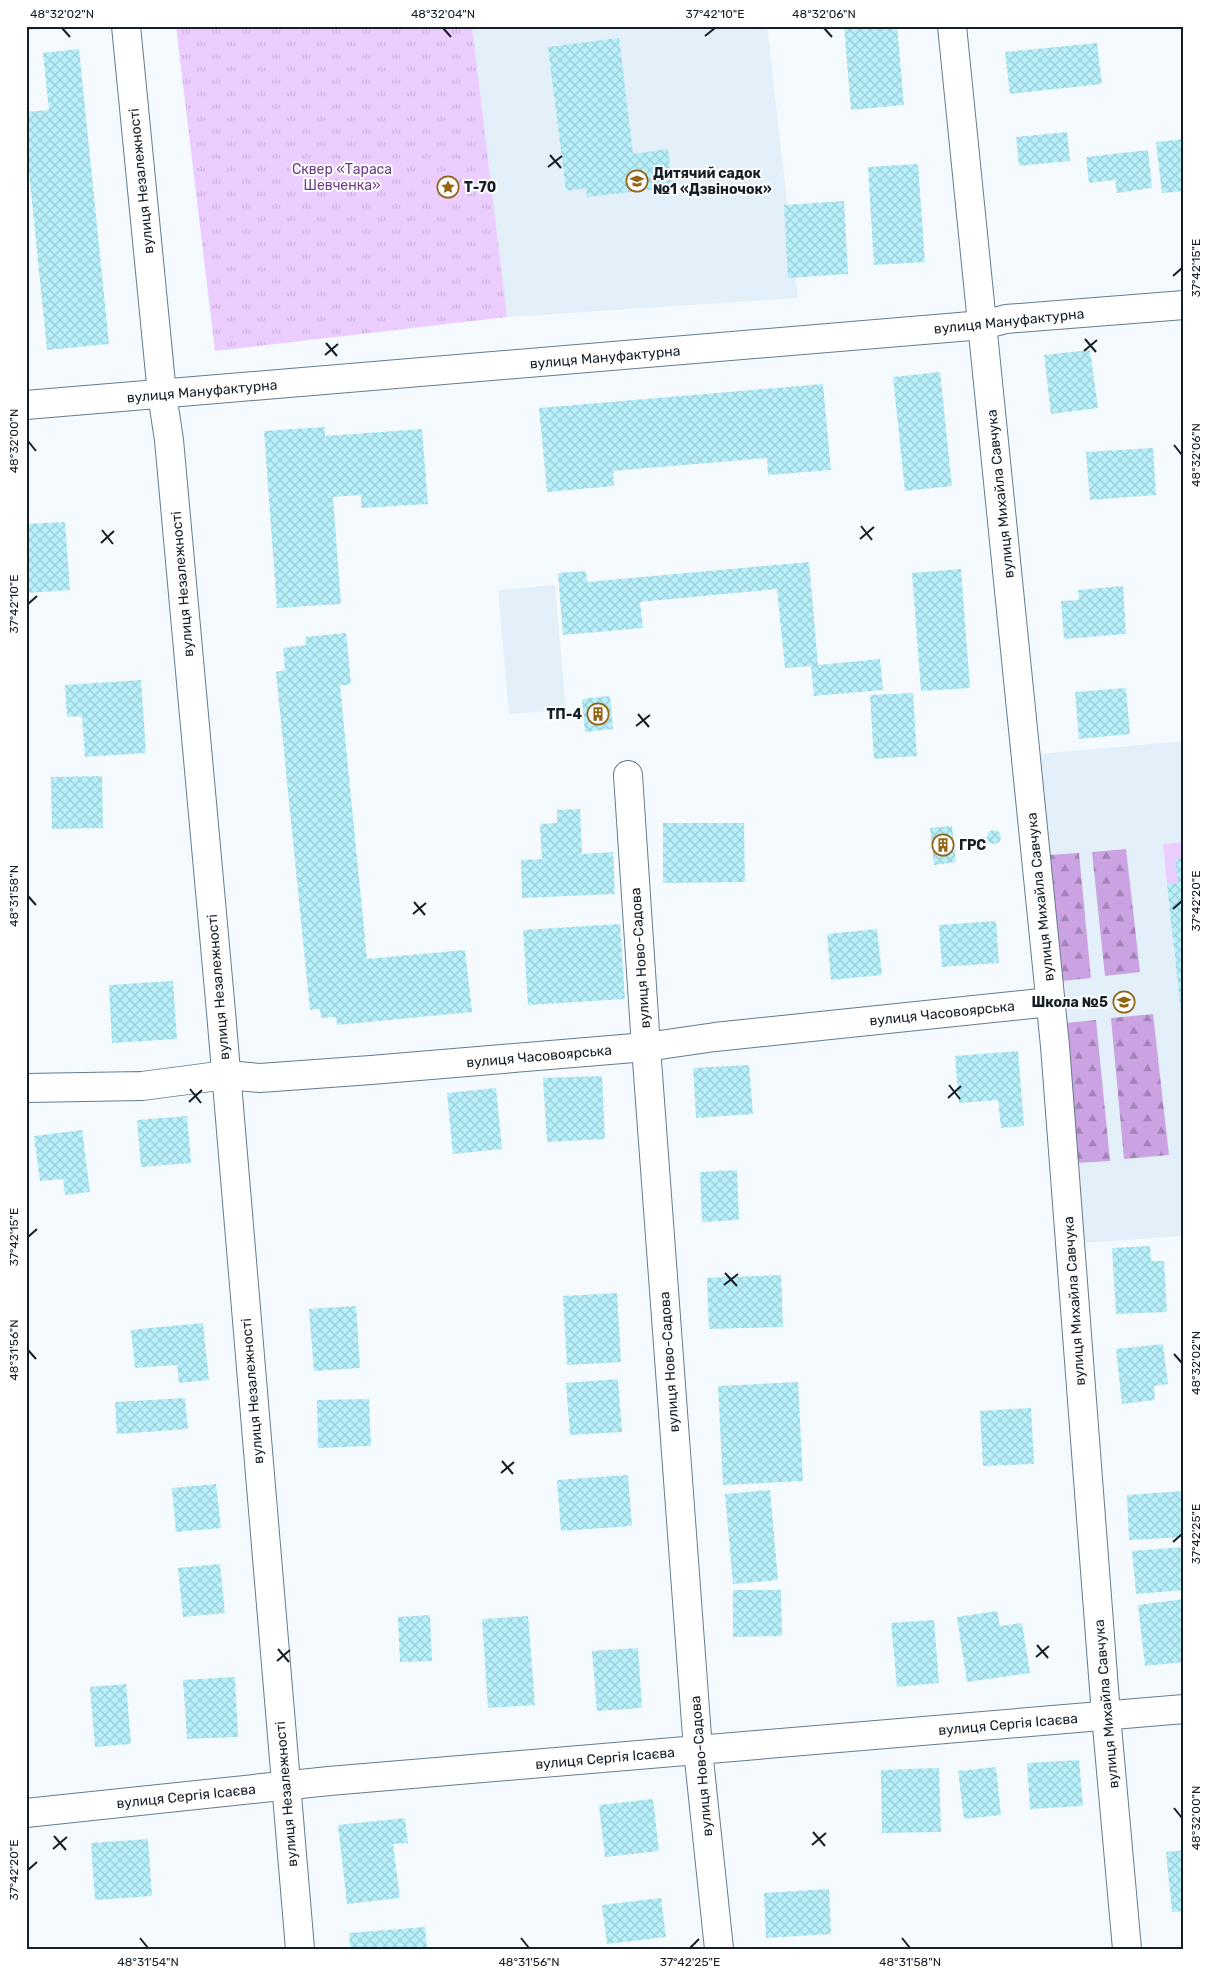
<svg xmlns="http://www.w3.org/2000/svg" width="1210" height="1975" viewBox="0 0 1210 1975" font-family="Rubik,sans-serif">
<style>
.built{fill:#e3f0fa}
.grass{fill:#eccdff}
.forest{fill:url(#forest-firs)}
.park{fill:url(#park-tufts)}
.building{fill:url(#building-cross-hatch)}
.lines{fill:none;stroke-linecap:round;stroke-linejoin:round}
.minor-casing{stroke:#657b8e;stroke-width:30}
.minor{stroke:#fff;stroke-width:28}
.ticks{fill:none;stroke:#161f27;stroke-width:2}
.labels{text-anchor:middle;stroke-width:4;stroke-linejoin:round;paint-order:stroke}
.park-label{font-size:14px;fill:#6e3c88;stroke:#fff}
.poi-label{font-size:14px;font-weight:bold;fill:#161f27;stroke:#fff;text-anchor:start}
.street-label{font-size:14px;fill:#161f27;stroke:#fff}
.neatline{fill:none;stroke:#161f27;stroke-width:2}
.ticks-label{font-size:12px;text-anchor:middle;fill:#161f27}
</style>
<defs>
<pattern id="forest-firs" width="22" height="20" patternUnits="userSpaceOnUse" patternTransform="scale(1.25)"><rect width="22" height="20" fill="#cba3e3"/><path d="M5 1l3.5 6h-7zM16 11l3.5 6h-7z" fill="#a484b8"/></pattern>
<pattern id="park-tufts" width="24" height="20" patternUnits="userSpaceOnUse" patternTransform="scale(1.25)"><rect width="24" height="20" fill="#eccdff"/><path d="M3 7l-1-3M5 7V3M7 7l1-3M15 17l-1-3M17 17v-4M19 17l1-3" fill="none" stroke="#cab0db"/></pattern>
<pattern id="building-cross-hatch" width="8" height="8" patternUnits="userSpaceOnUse" patternTransform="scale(1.25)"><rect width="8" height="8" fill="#b7f0fa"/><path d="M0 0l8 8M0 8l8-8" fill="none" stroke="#9dcdd6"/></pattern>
</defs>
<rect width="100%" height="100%" fill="#f5fafe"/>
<!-- built -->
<g class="built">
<polygon points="472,26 767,26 798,298 507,317"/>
<polygon points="555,585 566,710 509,714 498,590"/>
<polygon points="1184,741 1184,1236 1083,1243 1039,754"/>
</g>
<!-- grass -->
<polygon class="grass" points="1184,842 1184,858 1178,883 1167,884 1163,844"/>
<!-- forest -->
<g class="forest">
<polygon points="1126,849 1140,972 1105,976 1092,852"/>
<polygon points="1079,853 1091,978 1062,981 1049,855"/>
<polygon points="1153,1014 1169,1155 1124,1159 1111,1018"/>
<polygon points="1096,1020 1110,1161 1077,1163 1066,1023"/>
</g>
<!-- park -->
<polygon class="park" points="176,26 472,26 507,317 215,351"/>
<!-- building -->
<g class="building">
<polygon points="26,26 56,26 56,28 26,30"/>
<polygon points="844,26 897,26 904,105 851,110"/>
<polygon points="619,38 633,154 668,149 672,187 587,197 586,188 566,191 548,47"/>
<polygon points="1097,43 1102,84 1010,94 1005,52"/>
<polygon points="79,49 109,344 47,350 26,142 26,112 49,110 43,53"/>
<polygon points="1067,132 1070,161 1019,166 1016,137"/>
<polygon points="1184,139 1184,191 1162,193 1156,142"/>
<polygon points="1148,150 1152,188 1117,193 1115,180 1089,183 1086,157"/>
<polygon points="918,164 925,262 874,265 868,167"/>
<polygon points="844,201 848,274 788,278 784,205"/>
<polygon points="1090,350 1098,408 1051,414 1044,355"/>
<polygon points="940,372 952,486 905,491 893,377"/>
<polygon points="823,384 831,470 768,475 767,458 613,471 614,486 547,492 539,408"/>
<polygon points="325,427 325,436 422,429 428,504 361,508 361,495 333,497 341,604 277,608 264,431"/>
<polygon points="1153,448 1156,495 1090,500 1086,452"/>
<polygon points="65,522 70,590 26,593 26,524"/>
<polygon points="809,562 818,665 880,659 883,690 814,696 811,666 785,668 777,589 640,602 643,628 563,635 558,573 586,571 587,582"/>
<polygon points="961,569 970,688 921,691 912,573"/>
<polygon points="1123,586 1126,634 1064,639 1061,601 1079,600 1078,590"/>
<polygon points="346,633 351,684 340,686 367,959 465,950 472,1012 337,1025 336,1017 321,1018 320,1009 310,1010 276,672 285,670 283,648 306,645 305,637"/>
<polygon points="141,680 146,753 85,757 82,716 67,717 65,685"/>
<polygon points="1126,688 1130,734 1079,739 1075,692"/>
<polygon points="913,693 917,756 874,759 870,695"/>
<polygon points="610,696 613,729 585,732 582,699"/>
<polygon points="102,776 103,828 52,829 51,777"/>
<polygon points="580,809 582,854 613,852 615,894 522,898 521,860 542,859 540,824 557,823 557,810"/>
<polygon points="663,823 744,823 745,882 663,883"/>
<polygon points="952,826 956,862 934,865 930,828"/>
<circle cx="994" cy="837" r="7"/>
<polygon points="1184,858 1184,1021 1182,1021 1167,884 1178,883 1175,859"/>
<polygon points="996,921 999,963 942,967 939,925"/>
<polygon points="620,924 625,999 528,1005 523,930"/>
<polygon points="877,929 882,975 831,980 827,934"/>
<polygon points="173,981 177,1039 112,1043 109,985"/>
<polygon points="1018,1051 1024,1126 1001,1128 998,1100 959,1103 955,1056"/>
<polygon points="749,1065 753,1114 696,1118 693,1068"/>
<polygon points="602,1076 605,1139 547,1142 543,1078"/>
<polygon points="496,1088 502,1149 453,1154 447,1093"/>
<polygon points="187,1116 191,1163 141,1167 137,1120"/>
<polygon points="82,1130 90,1192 65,1195 63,1179 40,1181 34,1136"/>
<polygon points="737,1170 739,1220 702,1222 700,1172"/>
<polygon points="1150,1246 1151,1261 1164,1261 1167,1312 1116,1314 1112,1248"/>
<polygon points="781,1275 783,1327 709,1329 707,1278"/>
<polygon points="617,1293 621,1362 567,1365 563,1296"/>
<polygon points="356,1306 360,1368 314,1371 309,1309"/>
<polygon points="203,1323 209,1380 179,1383 177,1365 135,1368 131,1330"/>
<polygon points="1163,1344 1168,1384 1154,1386 1155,1400 1122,1404 1116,1349"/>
<polygon points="618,1379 622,1432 570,1435 566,1383"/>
<polygon points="798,1382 803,1481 723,1485 718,1386"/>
<polygon points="185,1398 188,1429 117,1434 115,1402"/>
<polygon points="369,1399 371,1446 318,1448 317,1400"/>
<polygon points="1031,1408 1034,1464 983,1466 980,1411"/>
<polygon points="628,1475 632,1526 561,1531 557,1480"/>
<polygon points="216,1484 221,1528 176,1532 172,1488"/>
<polygon points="770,1490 778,1580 733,1584 725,1494"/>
<polygon points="1184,1491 1184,1537 1129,1540 1127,1495"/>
<polygon points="1184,1547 1184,1590 1136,1594 1132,1551"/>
<polygon points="220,1564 225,1613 183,1617 178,1568"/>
<polygon points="733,1590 781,1590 782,1636 733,1637"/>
<polygon points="1184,1599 1184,1662 1145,1666 1138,1605"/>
<polygon points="997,1611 1000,1626 1022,1623 1030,1673 967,1682 957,1617"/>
<polygon points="430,1615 432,1661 400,1662 398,1617"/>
<polygon points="528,1616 535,1705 488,1708 482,1619"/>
<polygon points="934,1620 939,1683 897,1687 891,1623"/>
<polygon points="638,1648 642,1708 597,1711 592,1651"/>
<polygon points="235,1677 238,1737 187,1739 183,1680"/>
<polygon points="126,1684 131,1744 95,1747 90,1687"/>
<polygon points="1079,1760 1083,1806 1030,1809 1027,1763"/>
<polygon points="996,1767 1001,1815 964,1819 958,1771"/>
<polygon points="939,1768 941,1832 882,1833 881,1770"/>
<polygon points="653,1799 659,1851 605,1857 599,1805"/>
<polygon points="405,1818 408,1843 393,1844 400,1898 347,1904 338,1825"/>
<polygon points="148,1839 152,1896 95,1900 91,1843"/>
<polygon points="1184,1850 1184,1911 1172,1912 1166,1852"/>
<polygon points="829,1889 831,1934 766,1938 764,1893"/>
<polygon points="661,1898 666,1937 607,1944 602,1905"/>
<polygon points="425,1927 427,1948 350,1949 349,1933"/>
</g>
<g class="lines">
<!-- minor casing -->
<g class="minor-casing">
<g id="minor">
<polyline points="126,26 162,394 169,440 221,1012 300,1949"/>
<polyline points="952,26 1055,1046 1106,1715 1127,1949"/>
<polyline points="26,405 983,325 1006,319 1184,305"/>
<polyline points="628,775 646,1047 698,1750 719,1949"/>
<polyline points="26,1088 142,1086 226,1075 260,1078 371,1070 646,1047 715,1037 1051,1002"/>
<polyline points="26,1813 329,1781 1184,1709"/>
</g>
</g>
<!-- minor -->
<use href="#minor" class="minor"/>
</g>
<!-- ticks -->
<path class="ticks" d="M62 28 70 37M443 28 451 37M824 28 832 37M705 36 715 28M550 155 561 168M548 167 562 156M1173 276 1182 268M1085 339 1096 352M326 343 337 356M1084 351 1097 340M325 355 338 344M28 441 36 451M1174 445 1182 455M861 526 872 540M102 530 113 544M860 539 874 527M101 543 114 531M28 604 37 596M638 714 649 727M636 726 650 715M28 896 36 905M414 902 425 915M1173 909 1182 901M413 914 426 903M949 1085 960 1099M190 1089 201 1103M948 1098 961 1086M189 1102 202 1090M28 1237 37 1229M725 1273 737 1286M724 1285 738 1274M28 1350 36 1359M1174 1354 1182 1363M502 1461 513 1474M501 1473 514 1462M1173 1542 1182 1534M1037 1645 1048 1658M278 1649 289 1662M1036 1657 1049 1646M277 1661 290 1650M1174 1808 1182 1818M813 1832 825 1846M54 1836 66 1850M812 1845 826 1833M53 1849 67 1837M28 1870 37 1862M140 1938 148 1948M521 1938 529 1948M902 1938 910 1948M690 1948 699 1939"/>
<!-- icons -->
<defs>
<g id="school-ring" transform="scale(1.125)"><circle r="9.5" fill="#fff" stroke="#936413" stroke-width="1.5"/><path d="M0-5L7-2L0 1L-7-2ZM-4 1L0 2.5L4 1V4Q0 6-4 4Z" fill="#936413"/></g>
<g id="sight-ring" transform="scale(1.125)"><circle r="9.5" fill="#fff" stroke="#936413" stroke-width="1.5"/><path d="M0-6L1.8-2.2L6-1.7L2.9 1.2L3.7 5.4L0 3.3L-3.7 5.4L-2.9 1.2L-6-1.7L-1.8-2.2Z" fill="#936413"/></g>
<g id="building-ring" transform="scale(1.125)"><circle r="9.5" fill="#fff" stroke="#936413" stroke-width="1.5"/><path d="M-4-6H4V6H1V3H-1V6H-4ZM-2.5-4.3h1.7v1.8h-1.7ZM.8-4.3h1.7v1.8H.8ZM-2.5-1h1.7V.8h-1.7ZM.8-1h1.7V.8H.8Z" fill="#936413"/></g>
</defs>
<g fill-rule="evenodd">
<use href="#school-ring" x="637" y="181"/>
<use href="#sight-ring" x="448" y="187"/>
<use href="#building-ring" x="598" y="714"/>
<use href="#building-ring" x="943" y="845"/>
<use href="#school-ring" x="1124" y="1002"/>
</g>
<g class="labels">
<!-- park labels -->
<g class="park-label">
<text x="342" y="174">Сквер «Тараса<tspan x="342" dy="16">Шевченка»</tspan></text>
</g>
<!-- poi labels -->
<g class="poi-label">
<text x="653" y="178">Дитячий садок<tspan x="653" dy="16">№1 «Дзвіночок»</tspan></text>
<text x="464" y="192">Т-70</text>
<text x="582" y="719" text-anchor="end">ТП-4</text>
<text x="959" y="850">ГРС</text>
<text x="1108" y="1007" text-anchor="end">Школа №5</text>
</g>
<!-- street labels -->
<g class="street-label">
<text transform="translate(141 181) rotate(-96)" y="5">вулиця Незалежності</text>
<text transform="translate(1009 321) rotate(-6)" y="5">вулиця Мануфактурна</text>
<text transform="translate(605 357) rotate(-5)" y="5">вулиця Мануфактурна</text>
<text transform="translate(202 391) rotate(-5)" y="5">вулиця Мануфактурна</text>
<text transform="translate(1000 494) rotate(-96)" y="5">вулиця Михайла Савчука</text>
<text transform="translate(182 584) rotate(-95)" y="5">вулиця Незалежності</text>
<text transform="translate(1040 897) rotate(-96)" y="5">вулиця Михайла Савчука</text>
<text transform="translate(640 958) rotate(-94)" y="5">вулиця Ново-Садова</text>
<text transform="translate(218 987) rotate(-95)" y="5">вулиця Незалежності</text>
<text transform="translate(942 1013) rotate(-6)" y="5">вулиця Часовоярська</text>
<text transform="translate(539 1056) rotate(-5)" y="5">вулиця Часовоярська</text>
<text transform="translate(1074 1301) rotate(-94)" y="5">вулиця Михайла Савчука</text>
<text transform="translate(669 1362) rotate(-94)" y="5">вулиця Ново-Садова</text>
<text transform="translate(252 1391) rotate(-95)" y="5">вулиця Незалежності</text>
<text transform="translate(1106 1704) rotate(-95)" y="5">вулиця Михайла Савчука</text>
<text transform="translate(1008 1724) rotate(-5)" y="5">вулиця Сергія Ісаєва</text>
<text transform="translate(605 1758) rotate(-5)" y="5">вулиця Сергія Ісаєва</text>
<text transform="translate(701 1766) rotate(-95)" y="5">вулиця Ново-Садова</text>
<text transform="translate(286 1794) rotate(-95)" y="5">вулиця Незалежності</text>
<text transform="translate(186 1796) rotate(-6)" y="5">вулиця Сергія Ісаєва</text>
</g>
</g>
<!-- border -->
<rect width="1210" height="1975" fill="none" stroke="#ffffff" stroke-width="55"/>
<rect x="28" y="28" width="1154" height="1920" class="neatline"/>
<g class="ticks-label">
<text x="62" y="18">48°32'02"N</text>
<text x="443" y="18">48°32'04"N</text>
<text x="715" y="18">37°42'10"E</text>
<text x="824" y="18">48°32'06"N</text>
<text transform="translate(1196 268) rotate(-90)" y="4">37°42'15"E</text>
<text transform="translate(14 441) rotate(-90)" y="4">48°32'00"N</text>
<text transform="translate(1196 455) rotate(-90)" y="4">48°32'06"N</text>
<text transform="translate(14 604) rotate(-90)" y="4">37°42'10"E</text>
<text transform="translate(14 896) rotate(-90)" y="4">48°31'58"N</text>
<text transform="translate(1196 901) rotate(-90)" y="4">37°42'20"E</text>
<text transform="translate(14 1237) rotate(-90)" y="4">37°42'15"E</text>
<text transform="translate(14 1350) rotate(-90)" y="4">48°31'56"N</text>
<text transform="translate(1196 1363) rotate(-90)" y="4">48°32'02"N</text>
<text transform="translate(1196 1534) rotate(-90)" y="4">37°42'25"E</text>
<text transform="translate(1196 1818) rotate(-90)" y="4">48°32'00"N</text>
<text transform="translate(14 1870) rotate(-90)" y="4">37°42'20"E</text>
<text x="148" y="1966">48°31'54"N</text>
<text x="529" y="1966">48°31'56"N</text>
<text x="690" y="1966">37°42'25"E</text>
<text x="910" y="1966">48°31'58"N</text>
</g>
</svg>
